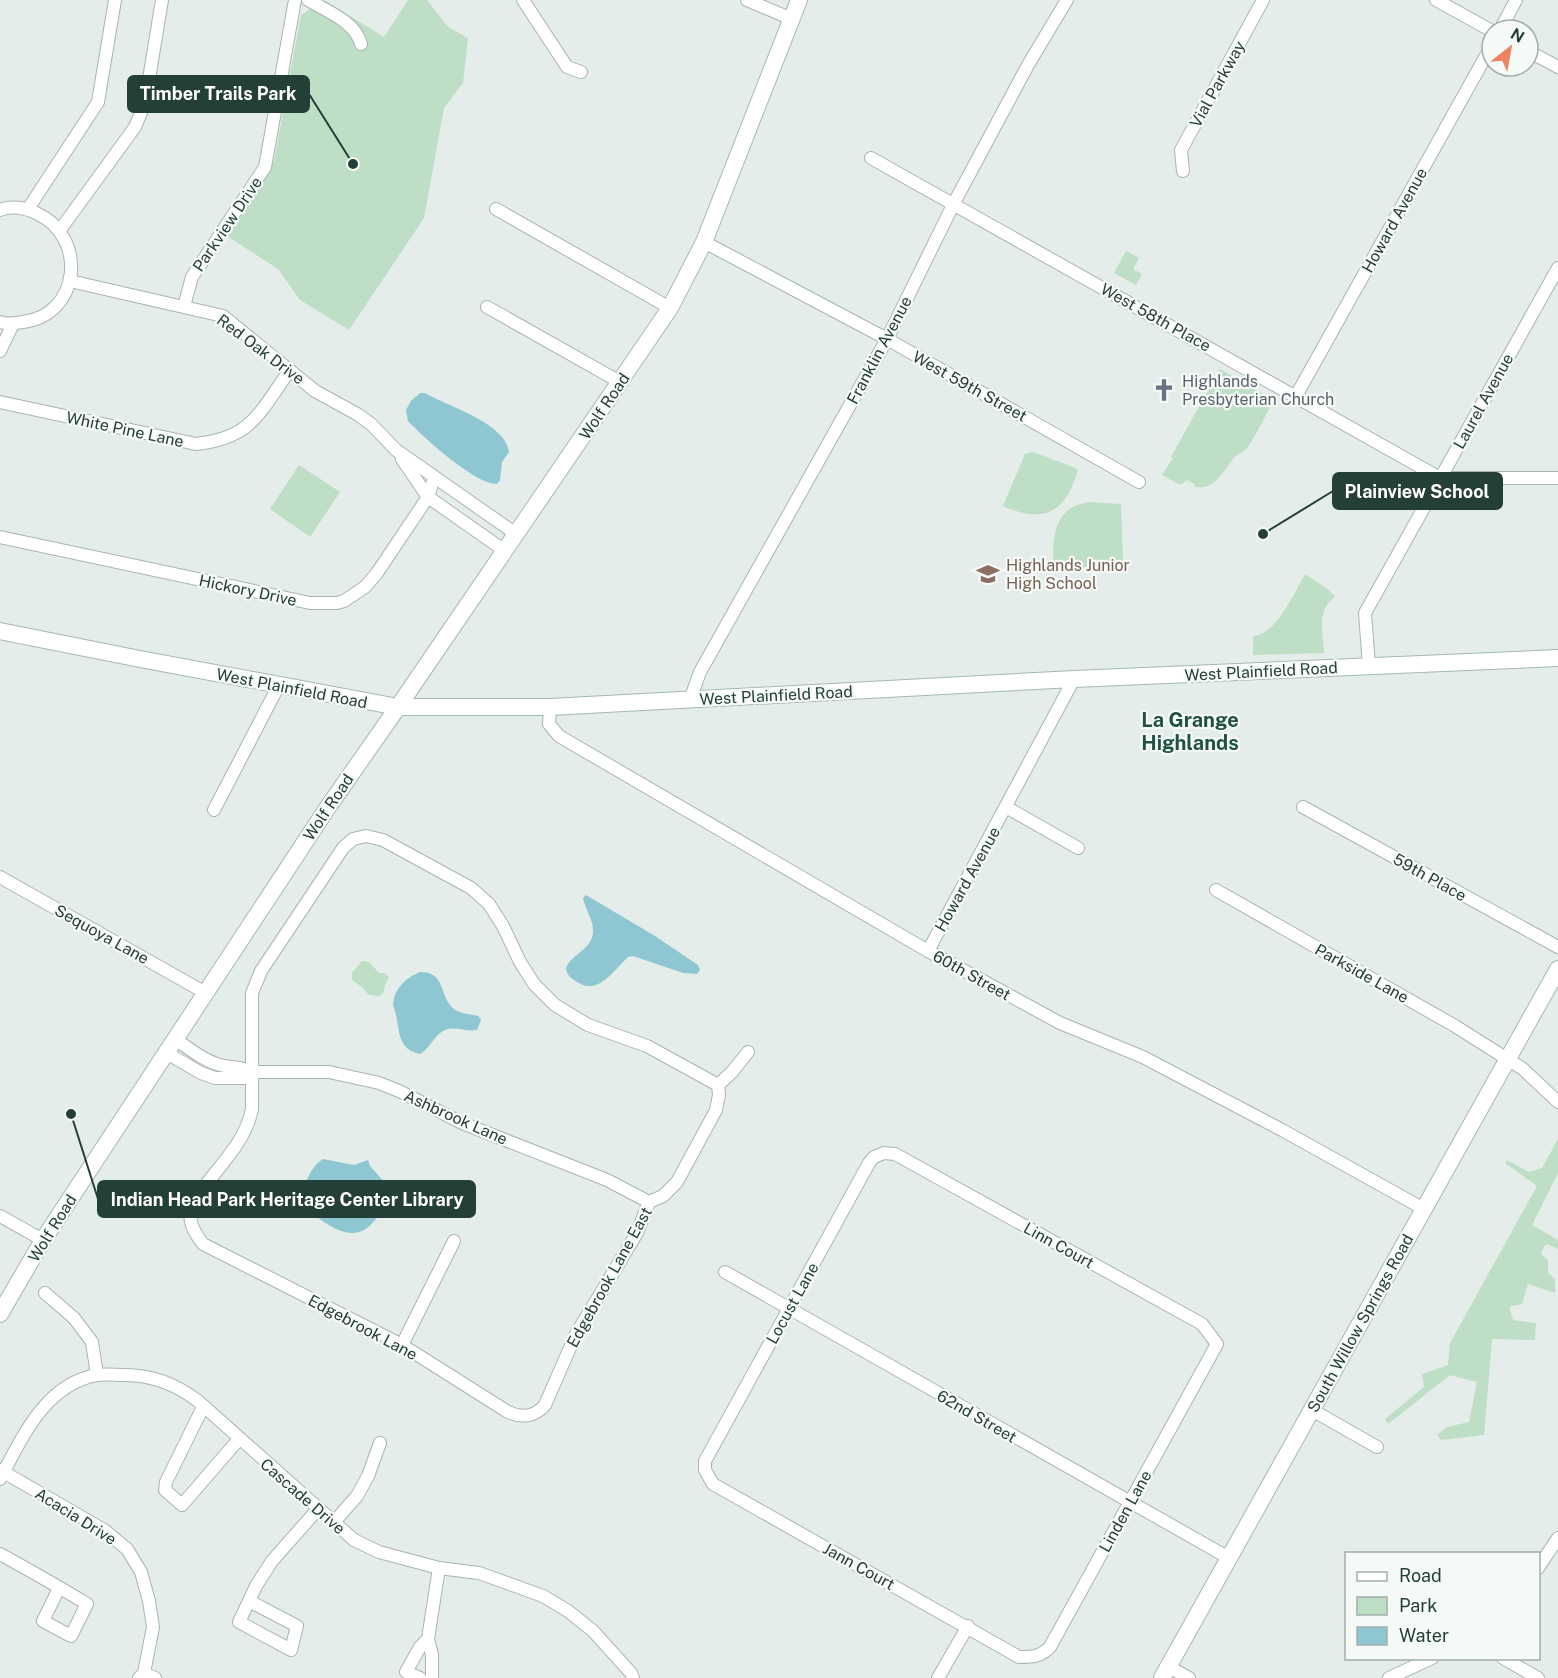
<svg xmlns="http://www.w3.org/2000/svg" width="1558" height="1678" viewBox="0 0 1558 1678" font-family="'Public Sans',sans-serif">
<style>
.green{fill:#bedec6}
.water{fill:#8ec7d1}
.lines{fill:none;stroke-linecap:round;stroke-linejoin:round}
.street-casing{stroke:#a7b5b0;stroke-width:14}
.secondary-casing{stroke:#a3b9b1;stroke-width:18}
.street{stroke:#fff;stroke-width:12}
.secondary{stroke:#fff;stroke-width:16}
.labels{text-anchor:middle;stroke-width:4.5;stroke-linejoin:round;paint-order:stroke}
.street-label{font-size:16px;fill:#243f38;stroke:#f5faf7}
.worship-label{font-size:16px;fill:#5b616d;stroke:#f5faf7;text-anchor:start}
.education-label{font-size:16px;fill:#785e54;stroke:#f5faf7;text-anchor:start}
.quarter-label{font-size:20px;font-weight:bold;fill:#205145;stroke:#f5faf7}
.leader{fill:none;stroke:#243f38;stroke-width:2}
.callout-dot{fill:#243f38;stroke:#f5faf7;stroke-width:2}
.callout{fill:#243f38;stroke:#243f38;stroke-width:2}
.callout-label{font-size:18px;text-anchor:middle;font-weight:bold;fill:#fff}
</style>
<rect width="100%" height="100%" fill="#e4ede9"/>
<!-- green -->
<g class="green">
<polygon points="324,0 384,37 408,0 427,0 448,27 468,38 463,83 444,108 424,218 349,330 300,300 278,269 227,236 267,176 274,161 301,15"/>
<polygon points="1126,251 1139,258 1133,269 1142,274 1136,285 1114,273"/>
<path d="M1220 369 1274 400C1268 410 1253 443 1245 450 1242 453 1237 453 1234 458 1222 472 1216 490 1195 487L1193 483 1187 480 1182 484H1178L1162 475 1173 458 1171 457Z"/>
<path d="M1033 452 1078 469C1066 512 1045 525 1003 506L1025 454Z"/>
<polygon points="299,465 340,492 310,537 270,509"/>
<path d="M1087 502 1121 504 1123 559 1117 567 1054 568C1052 547 1052 519 1073 507 1077 504 1083 504 1087 502Z"/>
<path d="M1305 574 1328 589 1335 597C1316 609 1323 634 1324 653L1253 655V636C1275 636 1295 592 1305 574Z"/>
<polygon points="362,961 369,962 379,973 384,973 389,977 385,985 383,993 379,996 369,995 363,988 352,980 352,973"/>
<polygon points="1558,1139 1558,1173 1532,1225 1558,1240 1558,1249 1547,1244 1544,1246 1541,1254 1548,1260 1548,1273 1555,1279 1555,1293 1528,1284 1522,1304 1509,1307 1513,1320 1536,1323 1535,1340 1492,1339 1484,1435 1441,1440 1437,1435 1447,1427 1469,1422 1477,1382 1450,1375 1388,1424 1385,1419 1424,1387 1422,1374 1448,1365 1450,1343 1537,1186 1505,1163 1507,1160 1529,1172 1542,1168"/>
</g>
<!-- water -->
<g class="water">
<path d="M420 393H425C447 406 506 423 509 452L502 462 500 480 497 484C475 484 424 438 408 421L406 410 411 401Z"/>
<path d="M586 895 655 936 698 965 700 970 697 974 683 973 633 956 628 957C613 971 598 996 577 982 571 978 567 976 566 968 572 953 594 949 593 930 593 919 585 909 583 898Z"/>
<path d="M420 972C447 972 438 996 454 1009 461 1014 470 1014 478 1016L481 1020 477 1030C467 1032 458 1027 448 1029 435 1032 431 1048 420 1054 394 1049 401 1024 393 1005 394 988 406 978 420 972Z"/>
<path d="M323 1159 354 1165 368 1160 370 1166 386 1184C387 1196 383 1209 375 1220 359 1241 340 1233 321 1220 314 1215 308 1209 300 1211L297 1208C303 1192 307 1169 323 1159Z"/>
</g>
<g class="lines">
<!-- street casing -->
<g class="street-casing">
<g id="street">
<path d="M308 0C326 11 355 21 361 44"/>
<polyline points="523,0 567,67 581,72"/>
<polyline points="747,0 792,19"/>
<polyline points="1436,0 1492,31"/>
<polyline points="1500,30 1516,0"/>
<polyline points="1528,51 1558,67"/>
<polyline points="871,158 1440,478 1558,478"/>
<polyline points="1183,171 1181,150 1263,0"/>
<polyline points="28,209 98,102 115,0"/>
<polyline points="496,209 670,308"/>
<path d="M0 210C11 205 26 208 36 213 88 236 81 315 23 322 15 323 8 325 0 322"/>
<polyline points="60,230 135,127 145,103 162,0"/>
<polyline points="704,242 887,339 1139,482"/>
<polyline points="70,281 223,316 315,391 357,414 371,424 396,450 516,534"/>
<polyline points="184,306 192,277 265,167 295,0"/>
<polyline points="487,307 620,382"/>
<polyline points="0,351 13,324"/>
<polyline points="1296,396 1492,45"/>
<path d="M0 402 196 444C252 438 259 413 290 370"/>
<polyline points="402,459 428,497 505,551"/>
<polyline points="0,537 310,603 337,603 344,601 365,587 377,573 428,497 434,478"/>
<polyline points="1369,666 1365,613 1558,268"/>
<polyline points="690,700 700,672 887,339 954,203 1028,65 1067,0"/>
<polyline points="550,707 549,724 559,736 928,951 1060,1023 1143,1057 1282,1130 1424,1209"/>
<polyline points="1006,807 1078,848"/>
<polyline points="1303,807 1558,947"/>
<polyline points="214,810 279,685"/>
<path d="M366 836 383 840 471 888 489 904 503 926 520 962 534 984 555 1005 588 1025 647 1046 718 1085 719 1095 716 1110 677 1182 663 1196 649 1202 637 1233 576 1334 545 1405C535 1417 521 1418 508 1412L402 1345 203 1244C194 1232 187 1221 192 1206 210 1172 244 1149 252 1109V993L261 971 343 848 353 839Z"/>
<polyline points="0,877 204,992"/>
<polyline points="1216,890 1455,1026 1523,1069 1558,1102"/>
<polyline points="928,951 1074,679"/>
<path d="M174 1038C188 1048 203 1060 220 1065 232 1068 241 1066 252 1072H329L379 1083 399 1091 462 1123 607 1180 649 1202"/>
<polyline points="165,1052 201,1073 215,1078 246,1078 252,1072"/>
<polyline points="718,1085 732,1072 748,1052"/>
<path d="M884 1153 895 1154 1202 1324 1217 1344 1050 1647C1040 1657 1033 1657 1019 1657L713 1484 705 1470V1461L869 1163 874 1157Z"/>
<polyline points="0,1216 43,1240"/>
<polyline points="725,1272 1229,1558"/>
<polyline points="45,1293 74,1318 92,1342 97,1375"/>
<polyline points="402,1345 454,1241"/>
<polyline points="203,1407 166,1482 165,1490 182,1505 239,1439"/>
<polyline points="1312,1410 1377,1447"/>
<polyline points="0,1470 104,1530 127,1549 141,1572 149,1601 153,1627 144,1673 139,1678"/>
<path d="M0 1479C22 1438 45 1384 97 1375 106 1374 116 1375 125 1375 152 1375 177 1385 198 1401L354 1540 379 1552 439 1568 479 1573 543 1596 568 1611 593 1631 631 1673 633 1678"/>
<polyline points="334,1522 357,1496 368,1476 380,1443"/>
<path d="M0 1554C29 1570 59 1587 87 1604L71 1636 43 1621 59 1588"/>
<polyline points="1538,1568 1558,1538"/>
<polyline points="249,1601 297,1626 291,1650 239,1622 256,1586 272,1561 318,1509"/>
<polyline points="1503,1658 1538,1678"/>
<polyline points="1169,1667 1189,1678"/>
<polyline points="144,1673 155,1678"/>
<polyline points="420,1678 406,1672 420,1647 428,1639"/>
<polyline points="432,1678 432,1655 428,1639 439,1568"/>
<polyline points="938,1678 968,1626"/>
<polyline points="1389,1678 1432,1658"/>
</g>
</g>
<!-- secondary casing -->
<g class="secondary-casing">
<g id="secondary">
<polyline points="0,631 140,659 398,707 550,707 1074,679 1558,658"/>
<polyline points="0,1314 43,1240 328,807 398,707 670,308 704,242 799,0"/>
<polyline points="1162,1678 1558,969"/>
</g>
</g>
<!-- street -->
<use href="#street" class="street"/>
<!-- secondary -->
<use href="#secondary" class="secondary"/>
</g>
<!-- icons -->
<defs>
<g id="church-bare" transform="scale(1.8)"><path d="M-1.2-6h2.4v3.5h3.3v2.4h-3.3V6h-2.4V-.1h-3.3v-2.4h3.3Z" fill="#6b7280" stroke="#f5faf7" stroke-width="2.5" paint-order="stroke"/></g>
<g id="school-bare" transform="scale(1.8)"><path d="M0-5L7-2L0 1L-7-2ZM-4 1L0 2.5L4 1V4Q0 6-4 4Z" fill="#8d6e63" stroke="#f5faf7" stroke-width="2.5" paint-order="stroke"/></g>
</defs>
<g fill-rule="evenodd">
<use href="#church-bare" x="1164" y="390"/>
<use href="#school-bare" x="988" y="574"/>
</g>
<g class="labels">
<!-- street labels -->
<g class="street-label">
<text transform="translate(1217 84) rotate(-61)" y="6">Vial Parkway</text>
<text transform="translate(1394 220) rotate(-61)" y="6">Howard Avenue</text>
<text transform="translate(227 224) rotate(-56)" y="6">Parkview Drive</text>
<text transform="translate(1156 317) rotate(29)" y="6">West 58th Place</text>
<text transform="translate(261 349) rotate(37)" y="6">Red Oak Drive</text>
<text transform="translate(879 350) rotate(-62)" y="6">Franklin Avenue</text>
<text transform="translate(970 386) rotate(29)" y="6">West 59th Street</text>
<text transform="translate(1483 401) rotate(-61)" y="6">Laurel Avenue</text>
<text transform="translate(604 406) rotate(-56)" y="6">Wolf Road</text>
<text transform="translate(125 429) rotate(12)" y="6">White Pine Lane</text>
<text transform="translate(248 590) rotate(12)" y="6">Hickory Drive</text>
<text transform="translate(1261 671) rotate(-3)" y="6">West Plainfield Road</text>
<text transform="translate(292 688) rotate(11)" y="6">West Plainfield Road</text>
<text transform="translate(776 695) rotate(-3)" y="6">West Plainfield Road</text>
<text transform="translate(328 807) rotate(-56)" y="6">Wolf Road</text>
<text transform="translate(1430 877) rotate(29)" y="6">59th Place</text>
<text transform="translate(967 879) rotate(-61)" y="6">Howard Avenue</text>
<text transform="translate(102 934) rotate(29)" y="6">Sequoya Lane</text>
<text transform="translate(1362 973) rotate(29)" y="6">Parkside Lane</text>
<text transform="translate(972 975) rotate(29)" y="6">60th Street</text>
<text transform="translate(456 1117) rotate(24)" y="6">Ashbrook Lane</text>
<text transform="translate(52 1228) rotate(-58)" y="6">Wolf Road</text>
<text transform="translate(1059 1245) rotate(29)" y="6">Linn Court</text>
<text transform="translate(609 1277) rotate(-61)" y="6">Edgebrook Lane East</text>
<text transform="translate(792 1303) rotate(-61)" y="6">Locust Lane</text>
<text transform="translate(1360 1323) rotate(-61)" y="6">South Willow Springs Road</text>
<text transform="translate(363 1327) rotate(28)" y="6">Edgebrook Lane</text>
<text transform="translate(977 1416) rotate(30)" y="6">62nd Street</text>
<text transform="translate(303 1496) rotate(41)" y="6">Cascade Drive</text>
<text transform="translate(1125 1511) rotate(-61)" y="6">Linden Lane</text>
<text transform="translate(76 1516) rotate(32)" y="6">Acacia Drive</text>
<text transform="translate(859 1566) rotate(29)" y="6">Jann Court</text>
</g>
<!-- worship labels -->
<g class="worship-label">
<text x="1182" y="387">Highlands<tspan x="1182" dy="18">Presbyterian Church</tspan></text>
</g>
<!-- education labels -->
<g class="education-label">
<text x="1006" y="571">Highlands Junior<tspan x="1006" dy="18">High School</tspan></text>
</g>
<!-- quarter labels -->
<g class="quarter-label">
<text x="1190" y="727">La Grange<tspan x="1190" dy="23">Highlands</tspan></text>
</g>
</g>
<!-- callouts -->
<path class="leader" d="M353 164L309 94M1263 534L1333 491M71 1114L98 1199"/>
<g class="callout-dot">
<circle cx="353" cy="164" r="6"/>
<circle cx="1263" cy="534" r="6"/>
<circle cx="71" cy="1114" r="6"/>
</g>
<g class="callout">
<rect x="128" y="76" width="181" height="36" rx="6"/>
<rect x="1333" y="473" width="169" height="36" rx="6"/>
<rect x="98" y="1181" width="377" height="36" rx="6"/>
</g>
<g class="callout-label">
<text x="218" y="100">Timber Trails Park</text>
<text x="1417" y="498">Plainview School</text>
<text x="287" y="1206">Indian Head Park Heritage Center Library</text>
</g>
<!-- legend -->
<rect x="1345" y="1552" width="195" height="108" fill="#f5faf7" stroke="#a1afab" stroke-width="1.5"/>
<rect x="1357" y="1572" width="30" height="9" fill="#ffffff" stroke="#a1afab" stroke-width="1.5"/>
<text x="1399" y="1582" font-size="18" fill="#243f38">Road</text>
<rect x="1357" y="1597" width="30" height="18" fill="#bedec6" stroke="#a1afab" stroke-width="1.5"/>
<text x="1399" y="1612" font-size="18" fill="#243f38">Park</text>
<rect x="1357" y="1627" width="30" height="18" fill="#8ec7d1" stroke="#a1afab" stroke-width="1.5"/>
<text x="1399" y="1642" font-size="18" fill="#243f38">Water</text>
<!-- north arrow -->
<g transform="translate(1510 48) rotate(31)"><circle r="28" fill="#f5faf7" stroke="#a1afab" stroke-width="1.5"/>
<path d="M0-4.5L10 22L0 15L-10 22Z" fill="#ef8361"/>
<text y="-9" font-size="16" font-weight="bold" text-anchor="middle" fill="#243f38">N</text>
</g>
</svg>
